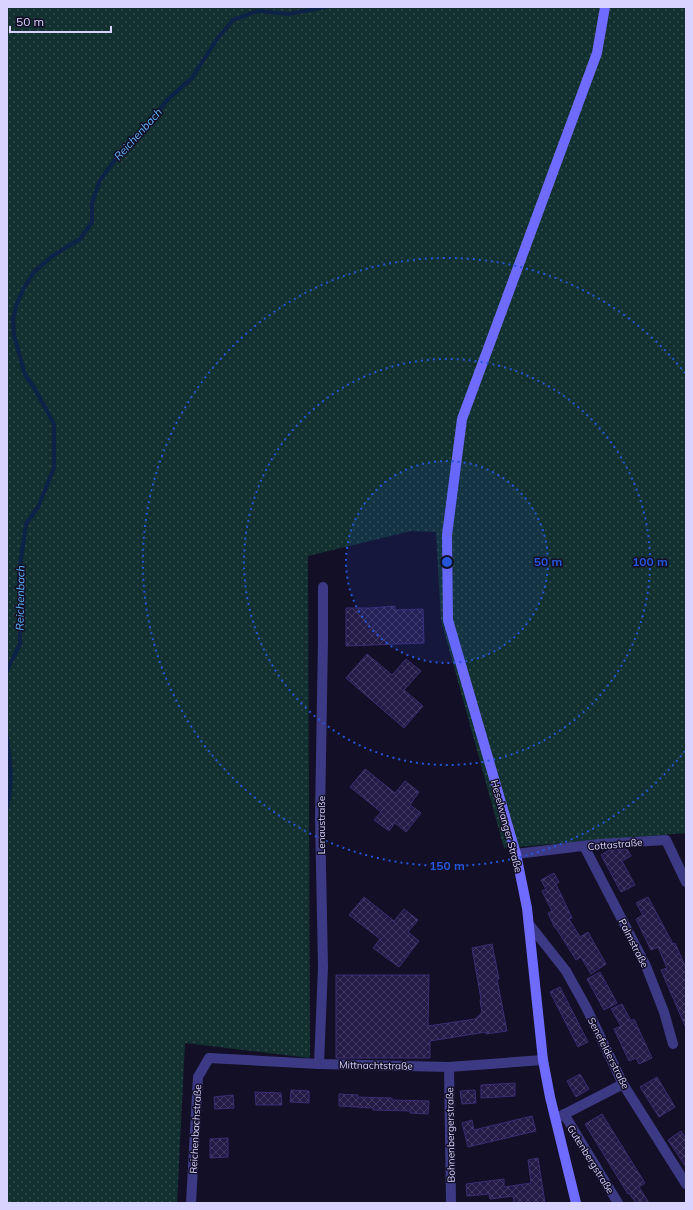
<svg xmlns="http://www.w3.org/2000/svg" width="693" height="1210" viewBox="0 0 693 1210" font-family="Mulish,sans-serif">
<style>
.grass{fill:url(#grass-dots)}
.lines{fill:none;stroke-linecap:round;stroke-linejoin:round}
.stream{stroke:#0c2248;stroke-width:4}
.building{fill:url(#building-cross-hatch);stroke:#3b2d73}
.street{stroke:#3d3a85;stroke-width:10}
.secondary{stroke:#6f6bff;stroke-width:10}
.ring{fill:none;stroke:#2655da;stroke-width:2;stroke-dasharray:2 4}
.labels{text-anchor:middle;stroke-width:3;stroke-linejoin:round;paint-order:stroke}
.street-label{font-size:10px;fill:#d9d4ff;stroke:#130f26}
.water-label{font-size:11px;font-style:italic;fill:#62b6ff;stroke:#130f26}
.centre{fill:#2655da;stroke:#130f26;stroke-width:2}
.ring-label{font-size:12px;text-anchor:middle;font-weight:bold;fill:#2655da;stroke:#130f26;stroke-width:3;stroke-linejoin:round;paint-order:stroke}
</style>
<defs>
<pattern id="grass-dots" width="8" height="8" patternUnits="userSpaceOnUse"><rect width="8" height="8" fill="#12302f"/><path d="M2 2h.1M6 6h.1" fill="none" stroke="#344d4e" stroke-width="1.8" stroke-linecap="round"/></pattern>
<pattern id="building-cross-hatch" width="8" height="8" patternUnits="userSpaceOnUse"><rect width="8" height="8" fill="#241b47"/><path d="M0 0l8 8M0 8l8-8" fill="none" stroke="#433b63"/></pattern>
</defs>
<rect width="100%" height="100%" fill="#130f26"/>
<!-- grass -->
<polygon class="grass" points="7,7 686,7 686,833 504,848 441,620 436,532 411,531 308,556 310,1058 185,1043 177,1203 7,1203"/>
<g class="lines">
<!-- stream -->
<g class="stream">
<polyline points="7,670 20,644 19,573 26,524 38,507 54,468 54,424 35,389 25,375 14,335 13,320 16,306 24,288 34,272 51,257 80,239 92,222 92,203 100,180 129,141 150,123 167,100 192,78 217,39 233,20 258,11 289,14 325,7"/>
<path d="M7 736C10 760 13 784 7 808"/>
</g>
</g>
<!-- building -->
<g class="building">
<polygon points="395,606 395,610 423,609 424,643 346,646 346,608 371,608"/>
<polygon points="367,654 392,675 406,659 421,671 404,690 423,706 404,728 346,678"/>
<polygon points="365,769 395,793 405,781 419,792 410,805 421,813 406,832 395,823 389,831 374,820 381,812 350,787"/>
<polygon points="627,849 631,856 622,861 635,885 621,892 601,855 609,850"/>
<polygon points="554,873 559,882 556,884 572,918 569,919 580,937 588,932 606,964 591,974 581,957 576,960 556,928 555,928 548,913 552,911 542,891 546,889 541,880"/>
<polygon points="364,897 394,921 404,909 418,920 408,932 419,941 399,967 373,948 380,939 349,915"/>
<polygon points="648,897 673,944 675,943 686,968 686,1028 661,970 667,968 658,947 651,950 636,919 643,915 636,903"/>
<polygon points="492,944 499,979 497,979 507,1031 486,1034 486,1032 430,1041 430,1058 336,1058 336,975 429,975 428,1026 475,1019 482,1013 480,1000 481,999 472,948"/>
<polygon points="600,972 617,1003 604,1010 587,979"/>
<polygon points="560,987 588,1042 578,1047 550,992"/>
<polygon points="622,1004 631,1021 634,1019 652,1058 639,1064 636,1058 629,1061 614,1029 621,1026 611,1009"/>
<polygon points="580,1074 589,1089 576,1097 567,1081"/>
<polygon points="657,1077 675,1107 659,1117 640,1087"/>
<polygon points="515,1083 515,1096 481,1098 481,1085"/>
<polygon points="291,1090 309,1091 309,1103 290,1102"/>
<polygon points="475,1090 476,1103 462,1104 460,1091"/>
<polygon points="255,1092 281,1093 282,1105 256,1105"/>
<polygon points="339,1094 358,1095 357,1097 392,1098 392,1100 429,1101 428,1114 410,1113 410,1111 373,1110 373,1108 339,1106"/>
<polygon points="233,1095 234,1108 215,1109 214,1097"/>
<polygon points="602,1114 645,1183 639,1187 649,1203 636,1203 629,1193 628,1194 585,1124"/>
<polygon points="532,1116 536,1131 468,1147 462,1123 472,1120 474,1130"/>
<polygon points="681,1131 686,1139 686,1167 668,1140"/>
<polygon points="228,1138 228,1157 210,1158 210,1139"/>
<polygon points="538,1158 545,1203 514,1203 513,1196 490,1199 489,1194 467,1196 466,1184 504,1179 504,1187 531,1183 528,1160"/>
</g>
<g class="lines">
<!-- street -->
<g class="street">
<polyline points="584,846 646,966 664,1012 673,1044"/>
<polyline points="516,854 599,844 666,840 686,882"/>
<polyline points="529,924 566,971 586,1007 623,1084 686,1184"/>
<polyline points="319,1064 323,967 320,816 323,640 323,587"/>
<polyline points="449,1067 451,1203"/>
<polyline points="564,1114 618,1203"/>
<polyline points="559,1117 623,1084"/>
<polyline points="191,1203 198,1077 209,1058 319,1064 449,1067 543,1060"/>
</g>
<!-- secondary -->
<polyline class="secondary" points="576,1203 550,1097 543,1060 527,908 516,854 448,620 447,535 462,419 597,53 605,7"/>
</g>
<!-- distance rings -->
<circle cx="447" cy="562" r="101" fill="#2655da" fill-opacity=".12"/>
<g class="ring">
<circle cx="447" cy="562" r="101"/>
<circle cx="447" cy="562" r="203"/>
<path d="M685 751A304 304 0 1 1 685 373"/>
</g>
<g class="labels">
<!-- street labels -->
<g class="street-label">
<text transform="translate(321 825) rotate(-90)" y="4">Lenaustraße</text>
<text transform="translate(507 826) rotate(75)" y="4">Heselwanger Straße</text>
<text transform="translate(615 844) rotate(-5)" y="4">Cottastraße</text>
<text transform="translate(634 943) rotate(63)" y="4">Palmstraße</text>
<text transform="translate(609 1053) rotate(63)" y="4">Senefelderstraße</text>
<text transform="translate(376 1065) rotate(1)" y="4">Mittnachtstraße</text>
<text transform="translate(195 1129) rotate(-87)" y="4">Reichenbachstraße</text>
<text transform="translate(450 1135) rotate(-91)" y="4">Bohnenbergerstraße</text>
<text transform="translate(591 1159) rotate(58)" y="4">Gutenbergstraße</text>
</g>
<!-- water labels -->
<g class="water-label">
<text transform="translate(138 134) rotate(-48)" y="4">Reichenbach</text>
<text transform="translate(20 598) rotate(-89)" y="4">Reichenbach</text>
</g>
</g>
<circle cx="447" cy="562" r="6" class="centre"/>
<g class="ring-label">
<text x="548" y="566">50 m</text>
<text x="650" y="566">100 m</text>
<text x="447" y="870">150 m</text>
</g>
<!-- border -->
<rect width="693" height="1210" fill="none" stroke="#d9d4ff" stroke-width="16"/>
<!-- scale -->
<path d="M10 26v6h101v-6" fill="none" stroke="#d9d4ff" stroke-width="2"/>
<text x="16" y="26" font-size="12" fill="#d9d4ff" stroke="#130f26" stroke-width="3" paint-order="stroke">50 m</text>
</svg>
